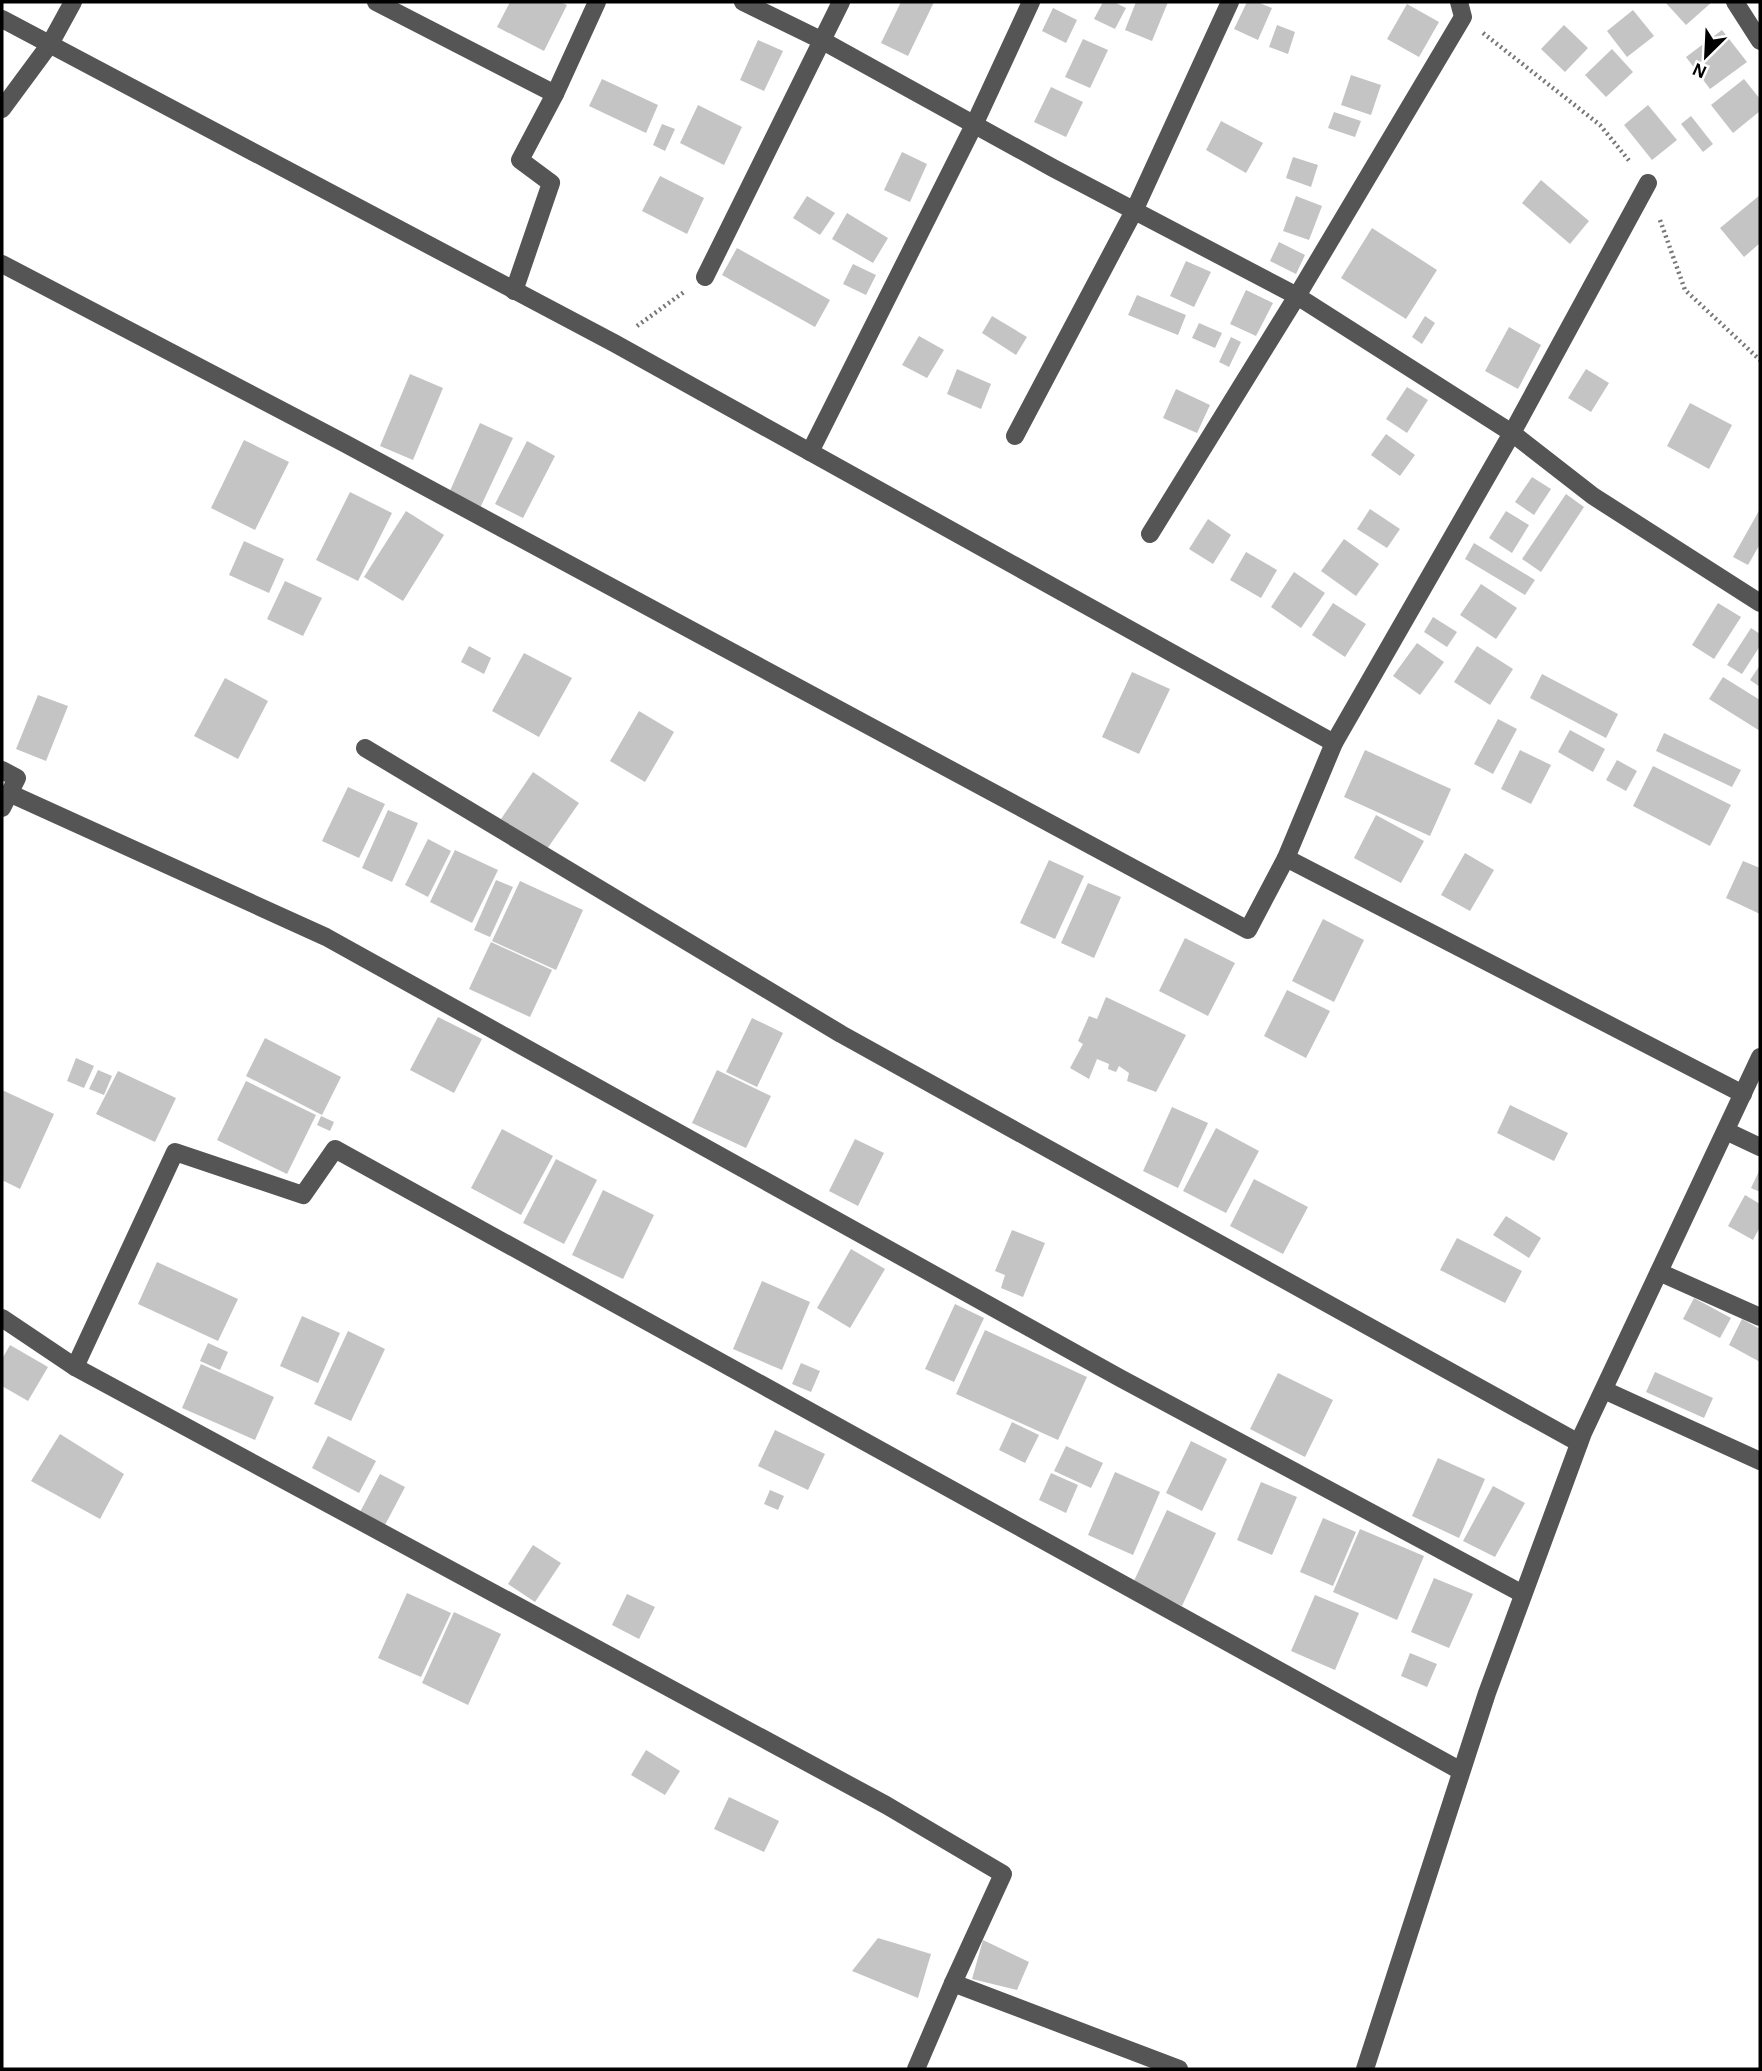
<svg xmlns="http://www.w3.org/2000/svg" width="1762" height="2071" viewBox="0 0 1762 2071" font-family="'Alegreya Sans',sans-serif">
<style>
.building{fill:#c4c4c4}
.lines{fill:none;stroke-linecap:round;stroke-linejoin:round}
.path{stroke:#777;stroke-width:4.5;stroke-dasharray:2 3.5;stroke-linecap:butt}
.minor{stroke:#555;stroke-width:18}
</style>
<rect width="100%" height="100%" fill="#fff"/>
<!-- building -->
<g class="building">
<polygon points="510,2 560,2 567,5 544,51 497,27"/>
<polygon points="901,2 934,2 908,56 881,43"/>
<polygon points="1103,2 1114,2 1126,8 1115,29 1094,19"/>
<polygon points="1136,2 1168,2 1152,41 1125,30"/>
<polygon points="1247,2 1257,2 1272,8 1258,40 1234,29"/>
<polygon points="1665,2 1712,2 1686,25"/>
<polygon points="1407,4 1439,22 1419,57 1387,39"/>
<polygon points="1053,8 1077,20 1066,43 1042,31"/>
<polygon points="1633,10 1654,36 1627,57 1607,31"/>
<polygon points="1277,25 1295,32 1288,54 1269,47"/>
<polygon points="1564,25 1588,48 1565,72 1541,49"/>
<polygon points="1722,30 1747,62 1710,89 1686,57"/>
<polygon points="1083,39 1108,50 1090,88 1065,77"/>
<polygon points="758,40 783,51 764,91 740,80"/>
<polygon points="1612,49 1633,72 1606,97 1585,75"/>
<polygon points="1351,75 1381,85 1371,115 1341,105"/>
<polygon points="602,79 658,105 646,133 589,106"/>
<polygon points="1744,79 1760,99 1760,111 1733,133 1711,105"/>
<polygon points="1051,87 1083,102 1066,137 1034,122"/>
<polygon points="698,105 742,127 724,165 680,143"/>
<polygon points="1648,105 1677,140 1652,160 1624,125"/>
<polygon points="1334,112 1361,121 1355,137 1328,128"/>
<polygon points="1691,116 1713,144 1703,152 1681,124"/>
<polygon points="1221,121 1263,143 1246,173 1206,150"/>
<polygon points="662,124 675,129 665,151 653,145"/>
<polygon points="902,152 927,164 910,202 884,190"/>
<polygon points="1293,157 1318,165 1311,187 1286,178"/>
<polygon points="660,176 704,198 687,234 642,211"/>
<polygon points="1541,180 1589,221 1570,244 1522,203"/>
<polygon points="1760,195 1760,243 1744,257 1720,228"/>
<polygon points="807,196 835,213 820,235 793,218"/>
<polygon points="1296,196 1322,206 1309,240 1283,231"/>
<polygon points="847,213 888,238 873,263 832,239"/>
<polygon points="1372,228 1437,270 1406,319 1341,278"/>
<polygon points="1279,242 1305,255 1296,274 1270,261"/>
<polygon points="737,248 830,300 815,327 722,275"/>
<polygon points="1186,261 1211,272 1194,307 1170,296"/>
<polygon points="853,264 876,275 866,295 843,284"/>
<polygon points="1246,290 1273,303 1256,336 1230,324"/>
<polygon points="1137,295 1186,315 1178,335 1128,315"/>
<polygon points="992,316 1027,337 1016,355 982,333"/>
<polygon points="1425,316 1435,323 1422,344 1412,337"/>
<polygon points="1199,323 1222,333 1215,348 1192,338"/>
<polygon points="1509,327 1541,345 1518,389 1485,371"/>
<polygon points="919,336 944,350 927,378 902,365"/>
<polygon points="1231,337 1241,342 1229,367 1219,362"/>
<polygon points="957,369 991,384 981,409 947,394"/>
<polygon points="1586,369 1609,383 1591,412 1568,398"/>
<polygon points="410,374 443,388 413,460 380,446"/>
<polygon points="1407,387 1428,400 1407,433 1386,419"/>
<polygon points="1176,389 1210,405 1197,433 1163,418"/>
<polygon points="1690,403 1732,425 1709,469 1667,446"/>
<polygon points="480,423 513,438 480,508 449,493"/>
<polygon points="1386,434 1415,455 1400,476 1371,455"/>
<polygon points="244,440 289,462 255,530 211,508"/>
<polygon points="527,441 555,456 523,518 495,504"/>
<polygon points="1532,477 1551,489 1534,515 1515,502"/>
<polygon points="350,492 392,513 358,581 316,560"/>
<polygon points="1566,494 1584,507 1541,572 1522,559"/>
<polygon points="1370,509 1400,529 1387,548 1357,529"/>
<polygon points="1760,509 1760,544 1748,565 1733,557"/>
<polygon points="406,511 444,535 403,601 364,577"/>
<polygon points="1506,511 1529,525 1512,553 1489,538"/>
<polygon points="1208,519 1231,535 1213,564 1189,549"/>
<polygon points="1344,539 1379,564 1356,596 1321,571"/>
<polygon points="244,541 284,559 269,593 229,575"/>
<polygon points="1474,543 1535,580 1525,595 1465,559"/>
<polygon points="1246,552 1277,570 1261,598 1230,580"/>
<polygon points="1294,572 1325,593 1301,628 1271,607"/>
<polygon points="285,581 322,598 303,636 267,619"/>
<polygon points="1481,584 1517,608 1496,639 1460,615"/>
<polygon points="1333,603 1366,624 1345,657 1312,635"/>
<polygon points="1718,603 1741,617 1714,659 1692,645"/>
<polygon points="1433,617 1457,632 1447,647 1424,632"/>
<polygon points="1751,628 1760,634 1760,646 1742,674 1727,665"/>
<polygon points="1417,643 1444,662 1420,695 1393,676"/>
<polygon points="469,646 491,658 484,674 461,662"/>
<polygon points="1477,646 1513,669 1490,705 1454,682"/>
<polygon points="524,653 572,678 539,737 492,711"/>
<polygon points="1760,665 1760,687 1750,680"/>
<polygon points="1132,672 1170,689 1139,754 1102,737"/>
<polygon points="1542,674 1618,714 1606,738 1530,698"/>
<polygon points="1723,677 1760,700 1760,731 1709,699"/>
<polygon points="225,678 268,701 238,759 194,736"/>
<polygon points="38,695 68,706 46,761 16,749"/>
<polygon points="639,711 674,732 645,782 610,761"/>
<polygon points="1498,719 1517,729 1493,774 1474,764"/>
<polygon points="1570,730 1605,749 1593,772 1558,752"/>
<polygon points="1664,733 1741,770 1732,787 1656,751"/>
<polygon points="1365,750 1451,789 1430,836 1344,797"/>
<polygon points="1520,750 1551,765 1531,804 1501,789"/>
<polygon points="1617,760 1637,771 1626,791 1606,780"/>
<polygon points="1653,766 1731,805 1710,846 1633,806"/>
<polygon points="533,772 579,803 547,849 501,819"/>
<polygon points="348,787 385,804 359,858 322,841"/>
<polygon points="388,810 418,823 392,882 362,868"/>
<polygon points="1376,815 1424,841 1401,883 1354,858"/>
<polygon points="428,839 451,851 428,897 405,885"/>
<polygon points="455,850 498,870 472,923 430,902"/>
<polygon points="1465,853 1494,870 1470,911 1441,895"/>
<polygon points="1049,860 1084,876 1055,939 1020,923"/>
<polygon points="1743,861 1760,868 1760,914 1726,898"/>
<polygon points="496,880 513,887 490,937 474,930"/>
<polygon points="520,881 583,910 556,970 492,941"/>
<polygon points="1088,883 1121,897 1094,958 1061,943"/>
<polygon points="1323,919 1364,940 1334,1002 1292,981"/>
<polygon points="1185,938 1235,963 1208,1016 1159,991"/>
<polygon points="491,942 552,970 530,1017 469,989"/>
<polygon points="1287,990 1330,1011 1306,1058 1264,1036"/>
<polygon points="1106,997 1186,1035 1156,1092 1127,1081 1129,1073 1119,1066 1116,1072 1108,1069 1109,1064 1097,1059 1089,1079 1070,1068 1083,1044 1078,1041 1089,1016 1097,1019"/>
<polygon points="438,1017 482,1039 454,1093 410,1070"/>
<polygon points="752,1018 783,1033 757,1087 726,1072"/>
<polygon points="265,1038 341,1077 322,1115 246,1076"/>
<polygon points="76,1058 94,1066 84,1088 67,1081"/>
<polygon points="98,1070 112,1076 104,1095 89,1089"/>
<polygon points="717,1070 771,1096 746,1148 692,1123"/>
<polygon points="118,1071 176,1098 155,1142 96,1114"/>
<polygon points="246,1081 316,1115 287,1174 217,1140"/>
<polygon points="2,1090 54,1114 20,1189 2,1180"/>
<polygon points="1510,1105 1568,1133 1554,1161 1497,1133"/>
<polygon points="1172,1107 1208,1123 1178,1188 1143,1171"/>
<polygon points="321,1116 334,1122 330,1131 317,1125"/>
<polygon points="1216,1128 1259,1151 1226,1213 1183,1191"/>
<polygon points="502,1129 553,1156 521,1215 471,1188"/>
<polygon points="855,1139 884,1153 858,1206 829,1191"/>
<polygon points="556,1159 597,1180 564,1244 523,1223"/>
<polygon points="1760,1169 1760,1192 1751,1188"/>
<polygon points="1254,1179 1308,1207 1283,1254 1230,1226"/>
<polygon points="603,1190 654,1215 623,1279 572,1255"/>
<polygon points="1745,1195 1760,1204 1760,1227 1753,1240 1728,1226"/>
<polygon points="1506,1216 1541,1238 1529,1258 1493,1235"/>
<polygon points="1012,1230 1045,1243 1023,1297 1001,1288 1005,1275 995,1271"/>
<polygon points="1457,1238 1522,1271 1505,1303 1440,1270"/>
<polygon points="851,1249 885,1269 850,1328 817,1308"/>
<polygon points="157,1262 238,1299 218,1341 138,1304"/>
<polygon points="762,1281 810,1302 782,1370 733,1349"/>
<polygon points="1694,1298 1731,1318 1720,1338 1683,1319"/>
<polygon points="955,1304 984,1318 954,1382 925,1369"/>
<polygon points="302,1316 340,1333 318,1383 280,1366"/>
<polygon points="1742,1319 1760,1329 1760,1362 1729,1345"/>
<polygon points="985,1330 1087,1377 1058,1440 956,1394"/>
<polygon points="348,1331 385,1349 351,1421 314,1404"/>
<polygon points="208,1343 228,1352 220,1370 200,1361"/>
<polygon points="10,1345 48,1367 28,1401 2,1386 2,1359"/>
<polygon points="801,1363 820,1371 811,1392 792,1384"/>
<polygon points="201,1364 274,1397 255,1440 182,1408"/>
<polygon points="1655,1372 1713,1398 1704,1418 1646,1392"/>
<polygon points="1278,1373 1333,1400 1305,1457 1250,1429"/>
<polygon points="1012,1422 1039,1435 1025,1463 999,1450"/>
<polygon points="775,1430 825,1454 808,1490 758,1466"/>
<polygon points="60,1434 124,1474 100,1519 31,1481"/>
<polygon points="328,1436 376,1461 359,1493 312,1468"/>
<polygon points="1191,1441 1227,1459 1202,1511 1166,1493"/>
<polygon points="1066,1446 1103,1463 1091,1488 1054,1471"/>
<polygon points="1438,1458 1485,1479 1459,1538 1412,1516"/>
<polygon points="1115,1472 1160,1492 1133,1555 1088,1535"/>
<polygon points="1051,1473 1078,1485 1066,1513 1039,1500"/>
<polygon points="380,1474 405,1487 385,1525 360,1512"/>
<polygon points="1261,1482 1297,1497 1272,1555 1237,1540"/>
<polygon points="1493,1486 1525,1503 1495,1557 1463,1541"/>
<polygon points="770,1490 784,1496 778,1510 764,1504"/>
<polygon points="1167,1510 1216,1533 1182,1606 1133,1583"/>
<polygon points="1323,1518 1356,1532 1333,1586 1300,1572"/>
<polygon points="1360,1529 1424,1556 1397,1620 1333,1592"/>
<polygon points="533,1545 561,1563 535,1602 508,1584"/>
<polygon points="1434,1578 1473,1594 1449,1648 1411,1632"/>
<polygon points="407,1593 451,1613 421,1677 378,1658"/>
<polygon points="627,1594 655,1607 639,1639 612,1625"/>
<polygon points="1315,1595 1359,1613 1335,1670 1291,1651"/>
<polygon points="454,1612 501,1634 468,1705 422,1683"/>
<polygon points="1410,1653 1437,1664 1427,1687 1401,1676"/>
<polygon points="646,1750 680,1771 665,1795 631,1775"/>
<polygon points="729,1797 779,1821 764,1852 714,1829"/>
<polygon points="878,1938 931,1954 918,1998 852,1971"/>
<polygon points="983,1940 1029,1962 1017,1990 972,1979"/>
</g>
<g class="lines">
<!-- path -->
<g class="path">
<polyline points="1483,33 1600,125 1631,163"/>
<polyline points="1660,220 1685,290 1760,360"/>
<polyline points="637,326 684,292"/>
</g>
<!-- minor -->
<g class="minor">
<polyline points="376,2 555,94"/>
<polyline points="743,2 823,41 1053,168 1297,296 1512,433 1593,496 1760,603"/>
<polyline points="1735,2 1760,41"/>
<polyline points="2,19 614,343 1334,743"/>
<polyline points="2,109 50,44 73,2"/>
<polyline points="2,264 344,443 1248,930 1286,858 1334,743 1512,433 1648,183"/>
<polyline points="705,277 841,2"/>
<polyline points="514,291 551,183 520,160 555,94 597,2"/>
<polyline points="1015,436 1134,211 1230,2"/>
<polyline points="810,452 974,125 1031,2"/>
<polyline points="1150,534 1297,296 1463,17 1459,2"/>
<polyline points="365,748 841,1034 1579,1443"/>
<polyline points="2,770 17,778 2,808"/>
<polyline points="9,793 326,937 1120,1378 1523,1594"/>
<polyline points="1286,858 1743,1094"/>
<polyline points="1726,1131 1760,1147"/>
<polyline points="1659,1272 1760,1317"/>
<polyline points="2,1318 75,1367 886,1805 1003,1874 953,1983 1179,2069"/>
<polyline points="75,1367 175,1152 303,1195 335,1149 1461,1771"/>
<polyline points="1604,1390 1760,1461"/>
<polyline points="916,2069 953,1983"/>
<polyline points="1365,2069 1487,1693 1583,1433 1760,1057"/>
</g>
</g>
<!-- border -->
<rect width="1762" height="2071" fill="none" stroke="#000000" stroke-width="7"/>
<!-- north arrow -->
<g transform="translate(1706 56) rotate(204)" stroke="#ffffff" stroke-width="5" paint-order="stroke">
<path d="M0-5L12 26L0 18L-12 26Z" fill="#000000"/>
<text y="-10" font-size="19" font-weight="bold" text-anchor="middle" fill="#000000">N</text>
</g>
</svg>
